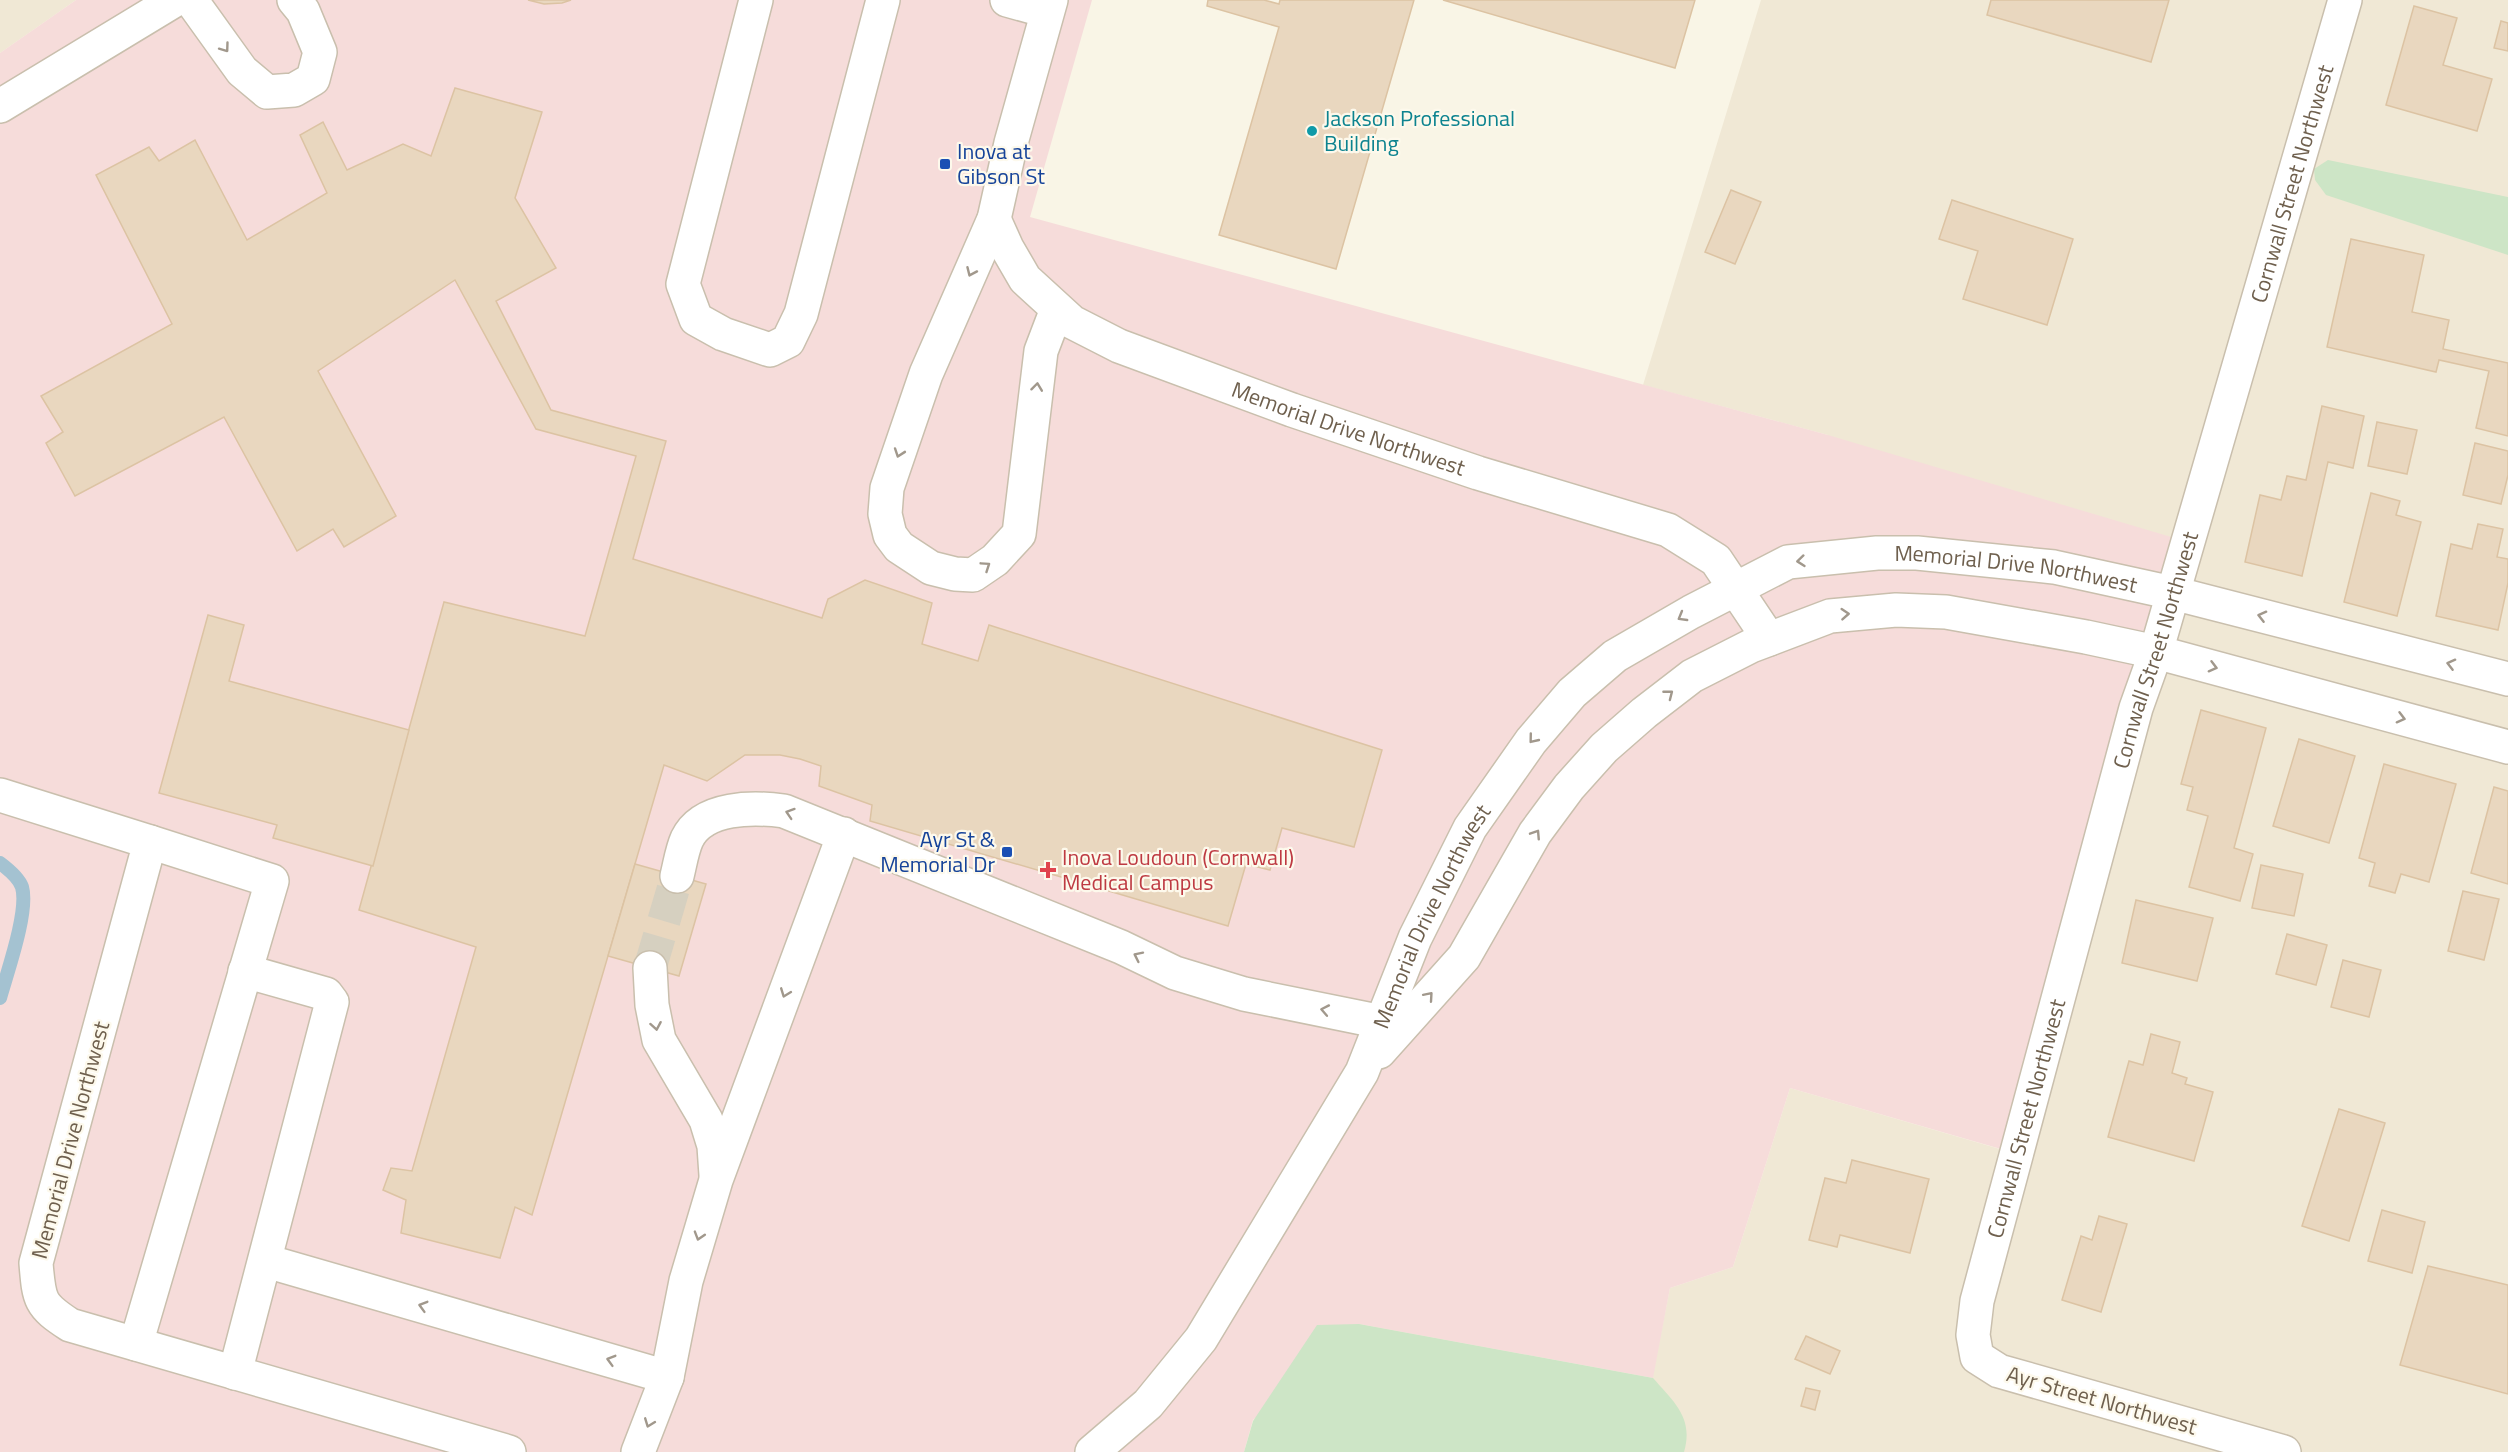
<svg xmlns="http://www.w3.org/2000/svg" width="2508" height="1452" viewBox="0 0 2508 1452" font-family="'Titillium Web',sans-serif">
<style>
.residential{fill:#f0e8d5}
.medical{fill:#f6dcda}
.green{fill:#cde5c6}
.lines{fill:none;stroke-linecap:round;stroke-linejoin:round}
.stream{stroke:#a4c2d1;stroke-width:14}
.building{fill:#e9d7bf;stroke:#dcc3a3;stroke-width:1.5}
.minor-tunnel{stroke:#d6d0c0;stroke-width:33;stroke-dasharray:33 16;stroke-linecap:butt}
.minor-casing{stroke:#c9bfad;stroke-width:36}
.minor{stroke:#fff;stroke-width:33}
.oneway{stroke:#a1988c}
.culture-dot{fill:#0f9aa8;stroke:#fdf9ec;stroke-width:2}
.transit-dot{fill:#1a4fb4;stroke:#fdf9ec;stroke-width:2}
.health-dot{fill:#e0444e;stroke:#fdf9ec;stroke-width:2}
.labels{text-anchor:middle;stroke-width:4.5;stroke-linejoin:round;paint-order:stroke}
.culture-label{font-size:22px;fill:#0d838f;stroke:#fdf9ec;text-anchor:start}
.transit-label{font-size:22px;fill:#164399;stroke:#fdf9ec;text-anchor:start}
.street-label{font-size:22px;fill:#6f604e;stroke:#fdf9ec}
.health-label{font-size:22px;fill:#be3a42;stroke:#fdf9ec;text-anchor:start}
</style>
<rect width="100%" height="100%" fill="#f9f5e6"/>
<!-- residential -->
<g class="residential">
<polygon points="0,0 76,0 0,53"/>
<polygon points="1761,0 2508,0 2508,1452 1244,1452 1359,1324 1652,1378 1670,1288 1733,1267 1790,1088 2017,1154 1828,435 1643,385"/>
</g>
<!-- medical -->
<polygon class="medical" points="76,0 1092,0 1030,217 1828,435 2188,542 2018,1154 1790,1088 1733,1267 1670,1288 1653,1378 1359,1324 1253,1420 1244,1452 0,1452 0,53"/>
<!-- green -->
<g class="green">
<polygon points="2328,160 2508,197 2508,255 2326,195 2315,180 2314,169"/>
<path d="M1359 1324 1653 1378C1674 1402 1694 1418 1684 1452H1244L1253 1421 1317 1325Z"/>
</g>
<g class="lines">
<!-- stream -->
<path class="stream" d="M0 863C8 869 19 878 22 887 29 911 7 973 0 998"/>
</g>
<!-- building -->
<g class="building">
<polygon points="528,0 571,0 562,3 544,4"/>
<polygon points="1208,0 1264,0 1279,4 1280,0 1414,0 1336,269 1219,235 1279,27 1207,6"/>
<polygon points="1443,0 1695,0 1675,68"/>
<polygon points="1991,0 2169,0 2151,62 1987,15"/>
<polygon points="2414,6 2457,18 2443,65 2492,79 2477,131 2386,105"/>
<polygon points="2501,21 2508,23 2508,51 2494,48"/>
<polygon points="455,88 542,112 515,198 556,268 496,301 551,410 666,441 633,559 822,618 828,599 865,580 932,603 922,644 978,661 989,625 1382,750 1354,847 1282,828 1270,870 1246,864 1228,926 870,821 872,805 819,786 821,766 800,759 780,755 745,755 707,781 664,765 532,1215 515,1207 500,1258 401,1233 406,1200 383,1190 391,1168 412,1171 476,947 359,910 444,602 585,636 636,456 536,429 455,280 318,371 396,516 344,547 333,529 297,551 224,417 75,496 46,443 63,432 41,396 172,324 96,175 149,147 159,161 195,140 247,240 327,193 300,135 323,122 347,170 403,144 431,156"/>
<polygon points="1731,190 1761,202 1735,264 1705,252"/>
<polygon points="1952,200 2073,239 2047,325 1963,299 1978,251 1939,239"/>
<polygon points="2351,239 2424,255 2412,312 2449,320 2443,349 2508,363 2508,436 2476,428 2489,371 2439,360 2436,372 2327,347"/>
<polygon points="2322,406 2364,416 2353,468 2328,462 2302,576 2245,562 2260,495 2281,500 2287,476 2306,480"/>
<polygon points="2377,422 2417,430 2407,474 2368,466"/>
<polygon points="2475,443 2508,451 2508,475 2501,504 2463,495"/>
<polygon points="2371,493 2400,501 2396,515 2421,522 2397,616 2344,602"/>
<polygon points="2478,524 2503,529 2497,557 2508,559 2508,583 2498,630 2436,616 2451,544 2472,549"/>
<polygon points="208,615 244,625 229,681 409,730 373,866 273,838 277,825 159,793"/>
<polygon points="2201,710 2266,728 2234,848 2253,854 2240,901 2189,887 2208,816 2187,810 2193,787 2181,784"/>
<polygon points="2299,739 2355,756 2329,843 2273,826"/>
<polygon points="2384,764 2456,784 2429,882 2401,874 2395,893 2369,886 2375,863 2359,858"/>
<polygon points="2494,787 2508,791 2508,884 2471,873"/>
<polygon points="635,864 706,884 679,976 608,956"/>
<polygon points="2261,865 2303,874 2294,916 2252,908"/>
<polygon points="2463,891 2499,899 2484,960 2448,951"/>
<polygon points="2136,900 2213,918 2197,981 2122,963"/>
<polygon points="2287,934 2327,945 2316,985 2276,974"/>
<polygon points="2343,960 2381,970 2369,1017 2331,1007"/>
<polygon points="2151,1034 2180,1042 2172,1073 2187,1078 2185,1084 2213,1092 2194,1161 2108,1137 2129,1061 2143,1065"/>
<polygon points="2339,1109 2385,1123 2349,1241 2302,1226"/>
<polygon points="1852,1160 1929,1179 1910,1253 1840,1235 1837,1247 1809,1240 1825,1178 1846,1183"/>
<polygon points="2382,1210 2425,1222 2412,1273 2368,1261"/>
<polygon points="2099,1216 2127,1224 2101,1312 2062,1300 2081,1236 2092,1240"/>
<polygon points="2428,1266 2508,1285 2508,1394 2400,1365"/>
<polygon points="1806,1336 1840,1351 1830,1374 1795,1359"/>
<polygon points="1806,1388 1820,1391 1815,1410 1801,1406"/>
</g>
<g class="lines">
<!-- minor-tunnel -->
<polyline class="minor-tunnel" points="650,968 677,876"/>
<!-- minor casing -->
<g class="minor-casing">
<g id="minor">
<polyline points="191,0 242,71 267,92 294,90 313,79 320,52 303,11 294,0"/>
<polyline points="756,0 683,284 696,319 723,334 770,350 788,341 801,314 883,0"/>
<polyline points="1007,0 1047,11"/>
<polyline points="1051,0 1011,143 994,219 926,374 887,488 885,514 890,535 899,547 931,568 955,574 973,575 995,560 1019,534 1041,351 1057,309"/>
<polyline points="0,106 175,0"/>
<path id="s1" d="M994 219 1007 248 1025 279 1072 322 1119 346 1292 410 1478 473 1668 530 1716 560 1769 639"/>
<path d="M0 795 150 842 36 1263C39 1300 39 1305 70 1325L509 1452"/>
<path d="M677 876C680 864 682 850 687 839 703 806 754 807 784 811L1121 947 1175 973 1244 994 1382 1022 1399 1029"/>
<polyline points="650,968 652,1005 659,1040 706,1120 714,1146 716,1175"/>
<polyline points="1379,1052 1464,957 1535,833 1569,787 1604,748 1644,713 1692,676 1751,646 1830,616 1896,610 1946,612 2086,637 2156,652 2508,747"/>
<polyline points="266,1261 667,1377"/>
<polyline points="136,1344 272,881 150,842"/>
<polyline points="235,1373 332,1002 326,994 245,971"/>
<polyline points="638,1452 667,1377 686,1281 716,1180 844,834"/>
<path id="s2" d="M1092 1452 1148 1404 1201 1339 1362 1072 1415 938 1470 828 1531 741 1572 693 1615 656 1691 612 1788 562 1877 553H1917L2054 567 2173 593 2508 679"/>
<path id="s3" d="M2284 1452 1999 1371 1977 1357 1973 1335 1977 1301 2136 708 2156 652 2345 0"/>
</g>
</g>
<!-- minor -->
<use href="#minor" class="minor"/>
</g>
<!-- one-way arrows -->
<defs><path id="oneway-chevron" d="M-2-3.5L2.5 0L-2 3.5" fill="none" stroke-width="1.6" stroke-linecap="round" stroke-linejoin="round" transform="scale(1.5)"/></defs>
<g class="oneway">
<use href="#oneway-chevron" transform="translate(225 48) rotate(54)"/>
<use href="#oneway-chevron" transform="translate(971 272) rotate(114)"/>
<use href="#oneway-chevron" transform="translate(1037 387) rotate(-83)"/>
<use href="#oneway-chevron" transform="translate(899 453) rotate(109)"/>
<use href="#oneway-chevron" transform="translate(1801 561) rotate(174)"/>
<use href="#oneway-chevron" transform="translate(986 566) rotate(-34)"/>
<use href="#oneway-chevron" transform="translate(1845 614) rotate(-4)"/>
<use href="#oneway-chevron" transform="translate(2262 616) rotate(-166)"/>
<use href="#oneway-chevron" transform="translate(1682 617) rotate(150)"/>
<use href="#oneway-chevron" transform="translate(2451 664) rotate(-166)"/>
<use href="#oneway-chevron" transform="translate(2213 667) rotate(15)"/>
<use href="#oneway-chevron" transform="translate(1669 694) rotate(-38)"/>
<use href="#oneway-chevron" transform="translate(2401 718) rotate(15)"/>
<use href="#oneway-chevron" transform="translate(1533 739) rotate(129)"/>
<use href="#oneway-chevron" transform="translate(790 813) rotate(-162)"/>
<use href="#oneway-chevron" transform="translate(1536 834) rotate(-57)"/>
<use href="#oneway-chevron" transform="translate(1138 956) rotate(-154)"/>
<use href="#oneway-chevron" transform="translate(785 993) rotate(111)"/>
<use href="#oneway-chevron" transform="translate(1429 996) rotate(-49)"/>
<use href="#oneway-chevron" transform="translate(1325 1010) rotate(-169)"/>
<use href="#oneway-chevron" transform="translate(656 1026) rotate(80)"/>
<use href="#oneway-chevron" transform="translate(699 1236) rotate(107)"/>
<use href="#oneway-chevron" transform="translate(423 1306) rotate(-164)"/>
<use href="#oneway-chevron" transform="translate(611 1360) rotate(-164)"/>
<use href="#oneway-chevron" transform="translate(649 1423) rotate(111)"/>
</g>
<!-- markers -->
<circle class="culture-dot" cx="1312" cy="131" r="6"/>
<g class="transit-dot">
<rect x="939" y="158" width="12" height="12" rx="3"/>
<rect x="1001" y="846" width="12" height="12" rx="3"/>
</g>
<path class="health-dot" d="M1045 861h6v6h6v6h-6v6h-6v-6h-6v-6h6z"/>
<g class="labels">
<!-- culture labels -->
<g class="culture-label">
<text x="1324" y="126">Jackson Professional<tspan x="1324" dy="25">Building</tspan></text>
</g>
<!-- transit labels -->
<g class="transit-label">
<text x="957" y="159">Inova at<tspan x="957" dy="25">Gibson St</tspan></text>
<text x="995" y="847" text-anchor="end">Ayr St &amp;<tspan x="995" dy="25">Memorial Dr</tspan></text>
</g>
<!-- street labels -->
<g class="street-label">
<text dy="8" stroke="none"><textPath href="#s3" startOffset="1540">Cornwall Street Northwest</textPath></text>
<text dy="8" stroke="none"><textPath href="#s1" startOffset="428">Memorial Drive Northwest</textPath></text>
<text dy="8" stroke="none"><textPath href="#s2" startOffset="1389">Memorial Drive Northwest</textPath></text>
<text dy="8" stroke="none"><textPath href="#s3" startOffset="1054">Cornwall Street Northwest</textPath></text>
<text dy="8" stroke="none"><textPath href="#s2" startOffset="640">Memorial Drive Northwest</textPath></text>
<text dy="8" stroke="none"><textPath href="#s3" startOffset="568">Cornwall Street Northwest</textPath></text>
<text transform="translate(70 1140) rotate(-75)" y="8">Memorial Drive Northwest</text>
<text transform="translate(2102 1400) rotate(16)" y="8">Ayr Street Northwest</text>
</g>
<!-- health labels -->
<g class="health-label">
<text x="1062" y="865">Inova Loudoun (Cornwall)<tspan x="1062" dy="25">Medical Campus</tspan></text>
</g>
</g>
</svg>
